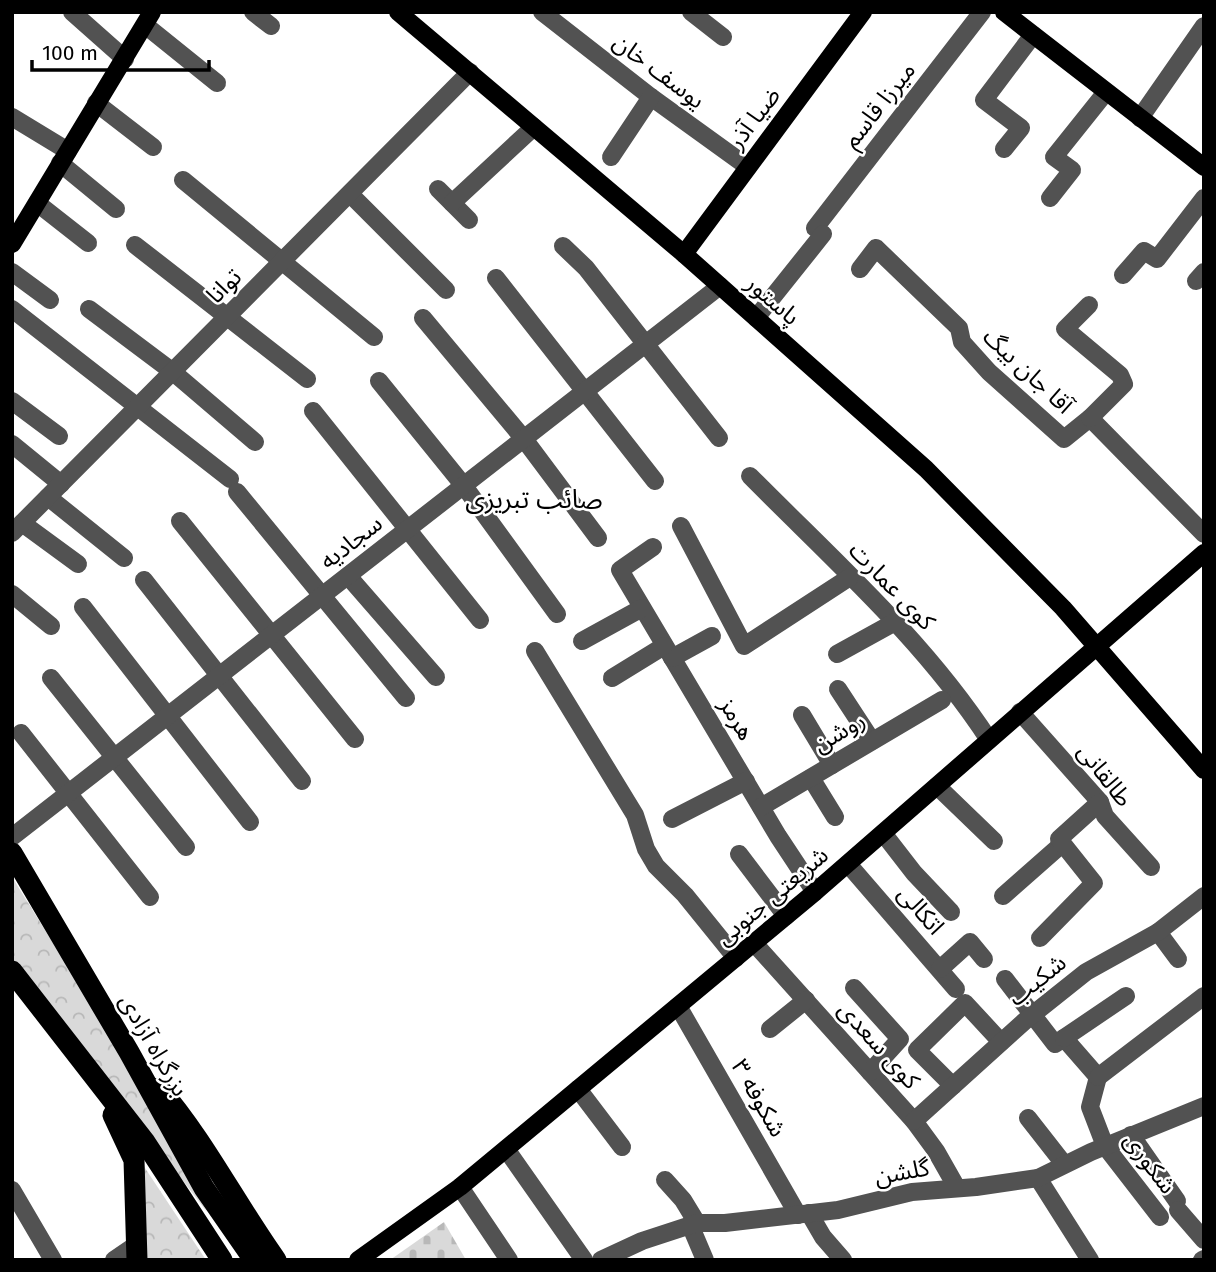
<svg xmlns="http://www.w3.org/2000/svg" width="1216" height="1272" viewBox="0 0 1216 1272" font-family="'Fira Sans','Noto Sans Arabic',sans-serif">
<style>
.cemetery{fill:url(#cemetery-stones)}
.park{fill:url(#park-crowns)}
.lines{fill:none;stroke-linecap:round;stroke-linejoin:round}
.minor{stroke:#525252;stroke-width:18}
.major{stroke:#000;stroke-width:18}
.highway{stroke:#000;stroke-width:21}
.labels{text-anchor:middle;stroke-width:5;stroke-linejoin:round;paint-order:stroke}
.street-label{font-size:24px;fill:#000;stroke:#fff}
.neighbourhood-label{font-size:26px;fill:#000;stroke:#fff}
</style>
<defs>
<pattern id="cemetery-stones" width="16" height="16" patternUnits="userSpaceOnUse" patternTransform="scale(1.75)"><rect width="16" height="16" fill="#d9d9d9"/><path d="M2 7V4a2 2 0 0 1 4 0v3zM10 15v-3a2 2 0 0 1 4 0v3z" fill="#b8b8b8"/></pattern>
<pattern id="park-crowns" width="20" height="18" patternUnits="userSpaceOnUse" patternTransform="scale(1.75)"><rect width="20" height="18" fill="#d9d9d9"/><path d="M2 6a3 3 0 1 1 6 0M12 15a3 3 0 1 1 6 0" fill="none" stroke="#b8b8b8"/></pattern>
</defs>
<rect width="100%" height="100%" fill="#fff"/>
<!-- cemetery -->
<polygon class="cemetery" points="444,1222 466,1260 390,1260"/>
<!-- park -->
<g class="park">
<polygon points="12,877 111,1036 207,1212 12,958"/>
<polygon points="143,1165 206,1260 144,1260"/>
</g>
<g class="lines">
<!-- minor -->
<g class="minor">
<polyline points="72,12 125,59"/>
<polyline points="253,12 271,26"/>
<polyline points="542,12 651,97 748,167"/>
<polyline points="691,12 723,37"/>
<polyline points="145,25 217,83"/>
<polyline points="96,103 153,147"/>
<polyline points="12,117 68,151"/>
<polyline points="1140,118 1204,26"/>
<polyline points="1004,149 1021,128 984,100 1033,35"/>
<polyline points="611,157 651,97"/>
<polyline points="60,163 116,209"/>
<polyline points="183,180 374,337"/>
<polyline points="438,189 469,220"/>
<polyline points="350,194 446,290"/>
<polyline points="1050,198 1072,170 1054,157 1106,92"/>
<polyline points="37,203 88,243"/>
<polyline points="452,203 534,127"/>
<polyline points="815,228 982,12"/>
<polyline points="135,245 307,379"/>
<polyline points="563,246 586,268 719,438"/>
<polyline points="860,269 876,248 959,328 962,342 989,372 1064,439 1090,418 1204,534"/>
<polyline points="12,272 50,300"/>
<polyline points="1123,275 1144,251 1157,259 1204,198"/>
<polyline points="496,278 655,481"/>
<polyline points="1196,281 1204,272"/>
<polyline points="1089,305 1065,329 1120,375 1124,384 1090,418"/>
<polyline points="12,309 230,479"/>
<polyline points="89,309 173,372 255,442"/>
<polyline points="423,318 524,439 598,538"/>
<polyline points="756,318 823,234"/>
<polyline points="379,381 464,486 557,614"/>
<polyline points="12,401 59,436"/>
<polyline points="313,411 480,620"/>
<polyline points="12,444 61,484"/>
<path d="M750 476C833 560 924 640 989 740"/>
<polyline points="237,492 406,698"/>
<polyline points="48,497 124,558"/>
<polyline points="180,521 355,739"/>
<polyline points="22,523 78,564"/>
<polyline points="681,526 744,646 850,577"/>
<polyline points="12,533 470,72"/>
<polyline points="653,547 620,570 778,836 815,892"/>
<polyline points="348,576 436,677"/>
<polyline points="144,580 302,781"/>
<polyline points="12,594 51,626"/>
<polyline points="83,607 250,822"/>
<polyline points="582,641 642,608"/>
<polyline points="535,651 635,815 646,849 656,866 685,895 736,958"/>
<polyline points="837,654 895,622"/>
<polyline points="672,658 712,636"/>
<polyline points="51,678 186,847"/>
<polyline points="612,678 664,646"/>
<polyline points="838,689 872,741"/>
<polyline points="1020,712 1100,802 1105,816 1151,867"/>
<polyline points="802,715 832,765"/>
<polyline points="21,733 150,897"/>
<polyline points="811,778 835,817"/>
<polyline points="937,786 994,841"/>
<polyline points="761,807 942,700"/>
<polyline points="672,819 746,781"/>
<polyline points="883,833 914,873 951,912"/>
<polyline points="12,837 720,286"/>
<polyline points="739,854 786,916"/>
<polyline points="848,864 956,989"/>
<polyline points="1003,896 1062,844"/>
<polyline points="1158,932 1178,959"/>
<polyline points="1040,938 1094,883 1059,839 1100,802"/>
<polyline points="754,943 914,1121 936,1151 957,1188"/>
<polyline points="940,969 970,942 984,959"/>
<polyline points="1005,979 1055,1044 1064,1038 1098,1077 1090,1107 1105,1146 1160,1217"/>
<polyline points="854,988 900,1039 870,1072"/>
<polyline points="678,1006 798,1215"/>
<polyline points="770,1029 806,1000"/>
<polyline points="1064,1038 1126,996"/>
<polyline points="1098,1077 1204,996"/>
<polyline points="953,1086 917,1050 965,1003 1001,1042"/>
<polyline points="578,1089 622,1147"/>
<polyline points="1028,1118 1064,1164"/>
<polyline points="914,1121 1027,1019 1086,972 1158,932 1204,896"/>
<polyline points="1131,1135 1177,1201"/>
<polyline points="506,1149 584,1260"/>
<polyline points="1038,1178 1090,1260"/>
<polyline points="665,1180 683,1200 697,1223"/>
<polyline points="460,1187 509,1260"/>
<polyline points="12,1190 53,1260"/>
<polyline points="1178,1210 1204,1240"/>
<polyline points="809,1213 823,1237 843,1260"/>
<polyline points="691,1227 705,1260"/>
<polyline points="114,1260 136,1245"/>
<polyline points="601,1260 642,1241 697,1223 725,1223 838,1210 912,1192 976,1187 1038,1178 1091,1152 1204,1106"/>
<polyline points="1202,1260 1204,1259"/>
</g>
<!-- major -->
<g class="major">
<polyline points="398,12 684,254 926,469 1063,608 1204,770"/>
<polyline points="1004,12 1204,167"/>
<polyline points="12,244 152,12"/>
<polyline points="684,254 863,12"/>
<polyline points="358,1260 460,1187 815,892 1204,553"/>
</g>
<!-- highway -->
<g class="highway">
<polyline points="12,853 129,1052 204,1188 254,1260"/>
<polyline points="12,971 145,1142 222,1260"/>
<path d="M159 1088C204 1140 236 1204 276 1260"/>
<polyline points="113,1115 134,1160 137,1260"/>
</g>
</g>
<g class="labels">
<!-- street labels -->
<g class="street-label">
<text transform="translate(659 71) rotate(37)" y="8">یوسف خان</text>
<text transform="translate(879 105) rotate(-52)" y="8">میرزا قاسم</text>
<text transform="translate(754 118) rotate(-53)" y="8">ضیا آذر</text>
<text transform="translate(224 286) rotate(-45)" y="8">توانا</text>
<text transform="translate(773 300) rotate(41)" y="8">پاستور</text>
<text transform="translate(1028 371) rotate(43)" y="8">آقا جان بیگ</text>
<text transform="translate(351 542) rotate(-38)" y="8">سجادیه</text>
<text transform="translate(892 586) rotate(46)" y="8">کوی عمارت</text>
<text transform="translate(737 719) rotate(59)" y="8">هرمز</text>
<text transform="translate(839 732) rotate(-31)" y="8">روشن</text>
<text transform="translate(1105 775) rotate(52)" y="8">طالقانی</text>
<text transform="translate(772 896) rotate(-40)" y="8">شریعتی جنوبی</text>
<text transform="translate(921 910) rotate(49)" y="8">اتکالی</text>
<text transform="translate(1037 980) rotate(-39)" y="8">شکیب</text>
<text transform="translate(154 1045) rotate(60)" y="8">بزرگراه آزادی</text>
<text transform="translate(879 1045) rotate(48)" y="8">کوی سعدی</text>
<text transform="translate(759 1098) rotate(60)" y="8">شکوفه ۳</text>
<text transform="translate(1150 1163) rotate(53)" y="8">شکوری</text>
<text transform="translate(902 1172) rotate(-10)" y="8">گلشن</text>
</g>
<!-- neighbourhood labels -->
<g class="neighbourhood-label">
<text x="534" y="508">صائب تبریزی</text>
</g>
</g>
<!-- border -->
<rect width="1216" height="1272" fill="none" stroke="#000000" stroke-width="28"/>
<!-- scale -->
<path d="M32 60v10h177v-10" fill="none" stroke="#000000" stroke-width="3.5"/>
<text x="42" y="60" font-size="21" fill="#000000" stroke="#ffffff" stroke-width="5" paint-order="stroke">100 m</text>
</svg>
